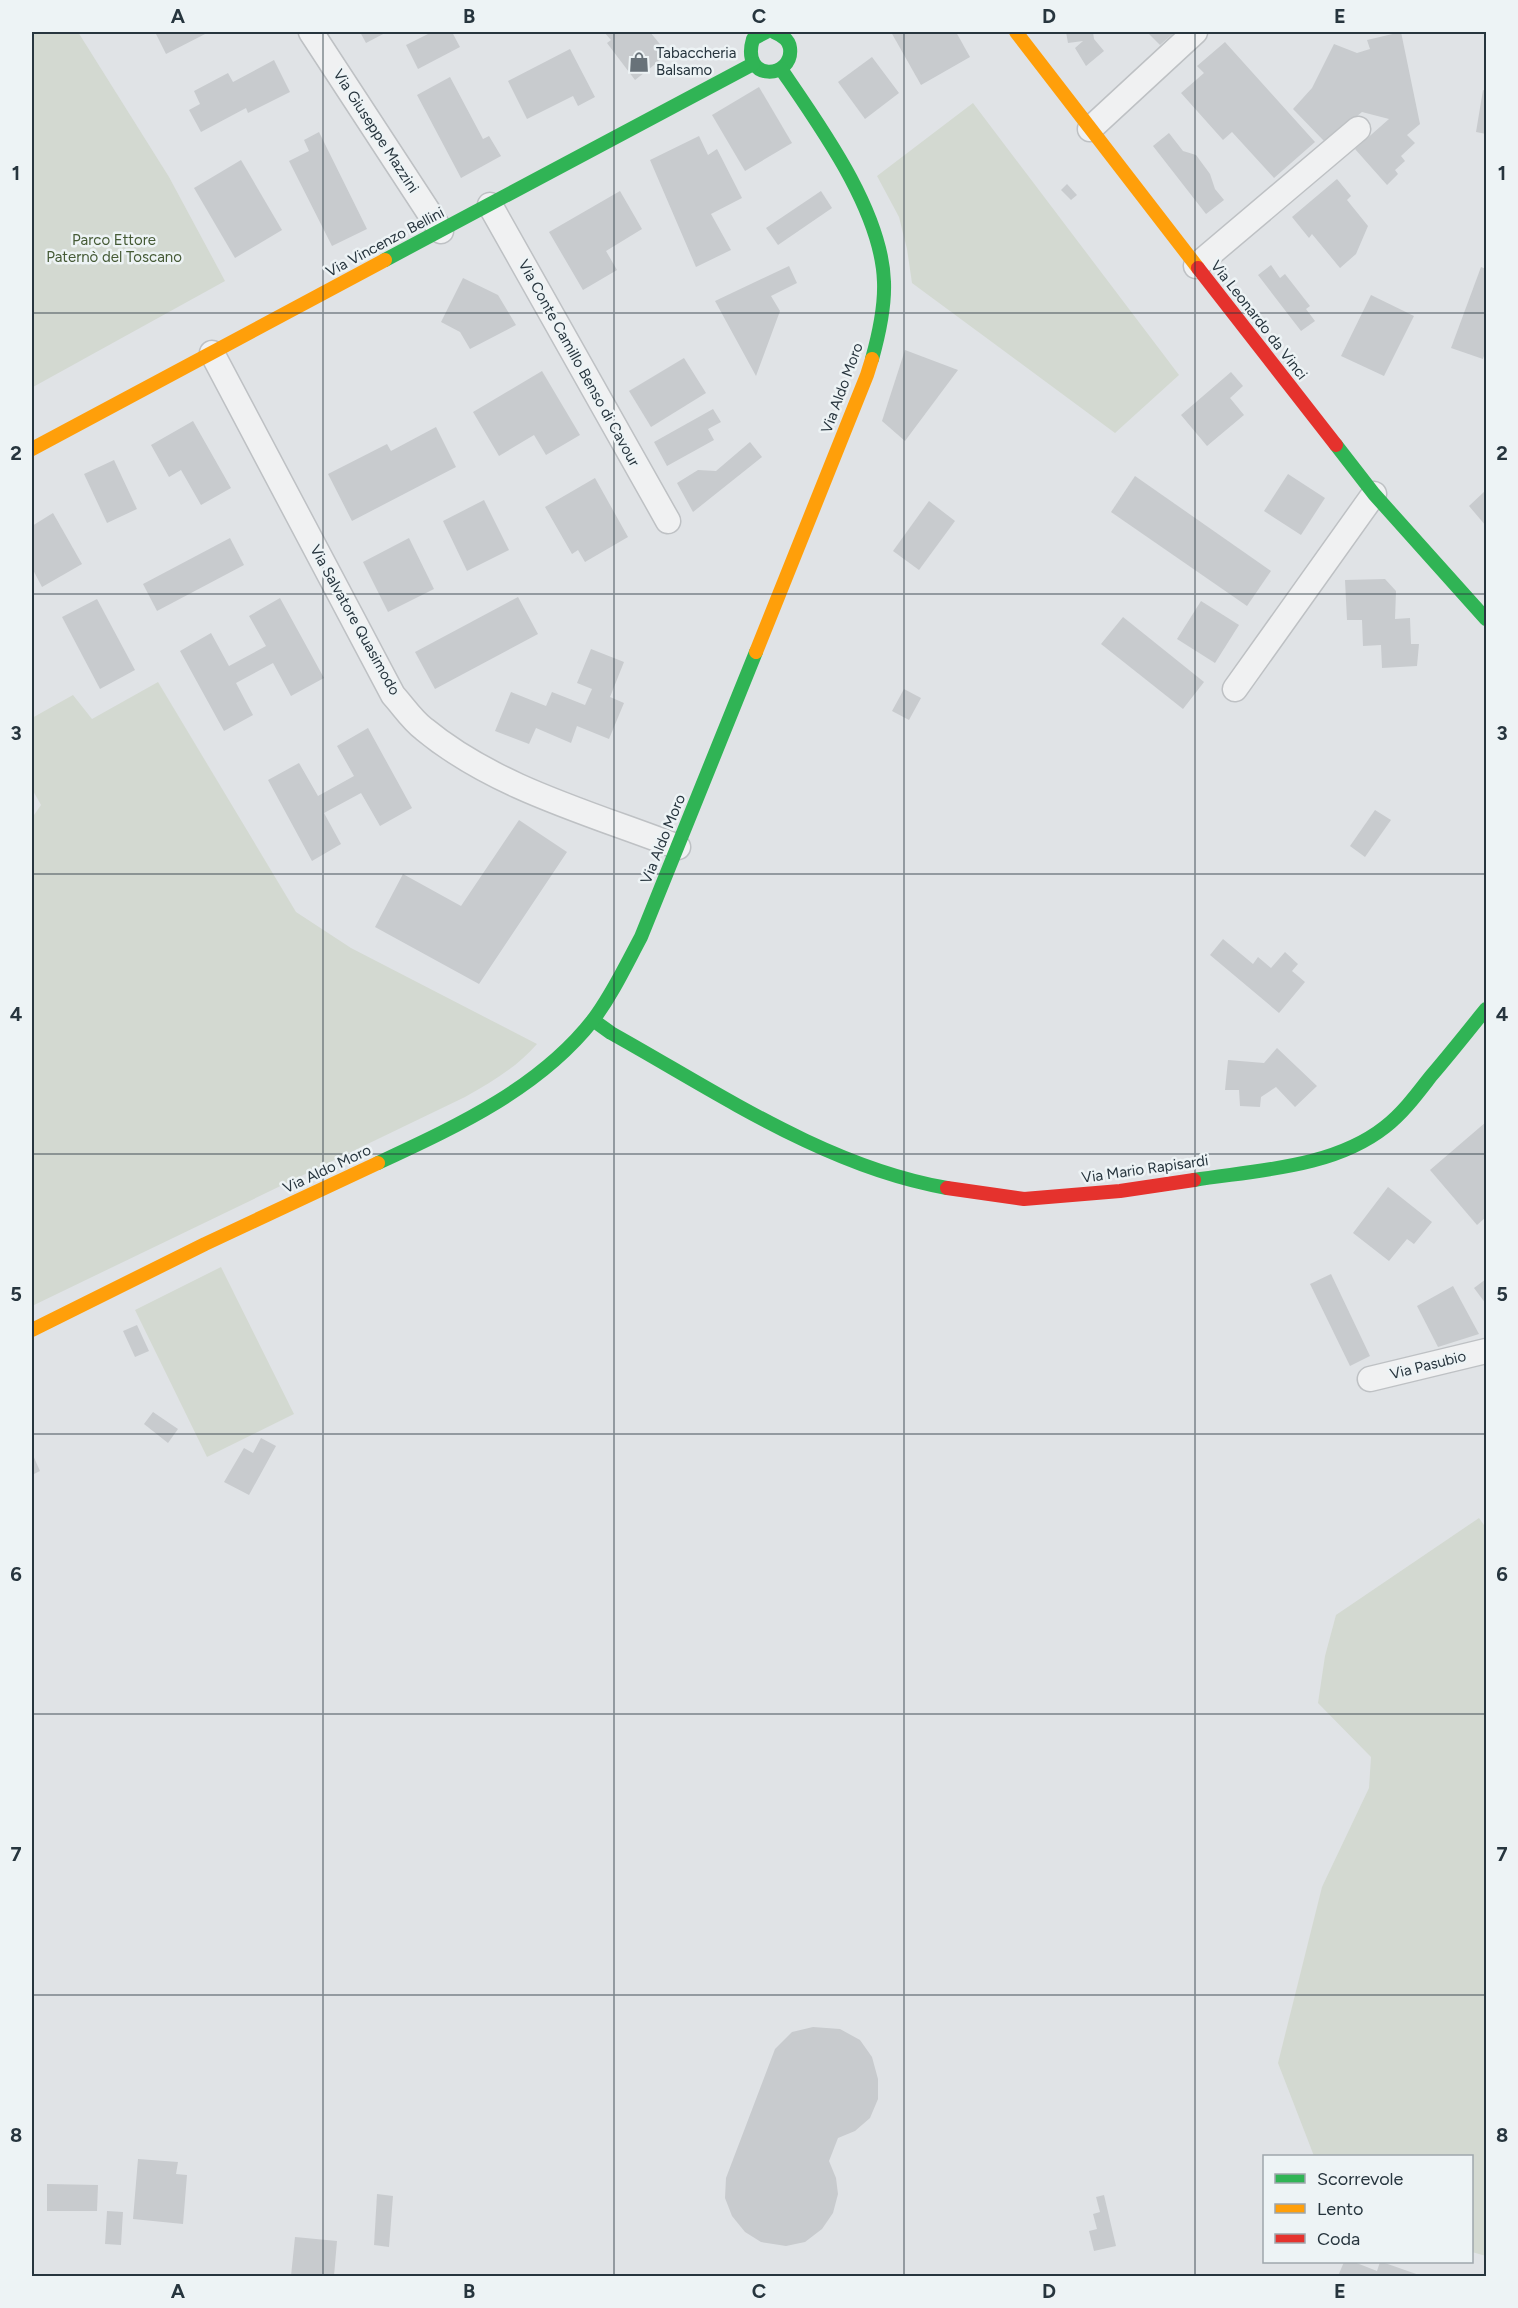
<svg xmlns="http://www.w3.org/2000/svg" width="1518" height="2308" viewBox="0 0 1518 2308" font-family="Figtree,sans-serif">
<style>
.green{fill:#d3d9d1}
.building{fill:#c8cbce}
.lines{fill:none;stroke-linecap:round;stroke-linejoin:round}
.street-casing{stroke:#bec1c4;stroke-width:27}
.street{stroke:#f0f1f2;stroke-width:24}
.fast{stroke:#30b455;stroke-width:14}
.slow{stroke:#ff9f0a;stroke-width:14}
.jam{stroke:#e5322d;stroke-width:14}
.grid{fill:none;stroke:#27353e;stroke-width:1.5;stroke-opacity:0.55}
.labels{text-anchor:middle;stroke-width:5;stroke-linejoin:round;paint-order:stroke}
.poi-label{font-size:15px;fill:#27353e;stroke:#edf3f5;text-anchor:start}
.street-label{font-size:15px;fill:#27353e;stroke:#edf3f5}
.park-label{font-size:15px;fill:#455a35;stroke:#edf3f5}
.neatline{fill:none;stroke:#27353e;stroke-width:2}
.grid-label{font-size:20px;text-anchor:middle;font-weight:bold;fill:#27353e}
</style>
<rect width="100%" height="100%" fill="#e0e3e6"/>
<!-- green -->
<g class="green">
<polygon points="32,32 78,32 169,177 225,281 33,387"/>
<polygon points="973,103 1179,375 1115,433 912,283 907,249 899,217 877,176"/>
<path d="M158 682 296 912 351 948 537 1044C517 1067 492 1082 465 1097L32 1306V818L41 805 32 789V718L73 695 92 719Z"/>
<polygon points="221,1267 294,1414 207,1457 135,1310"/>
<polygon points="1479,1518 1486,1528 1486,2256 1472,2252 1472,2156 1314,2156 1278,2063 1322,1887 1369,1788 1371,1757 1318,1703 1325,1656 1336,1615"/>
</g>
<!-- building -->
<g class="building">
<polygon points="155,32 209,32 166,54"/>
<polygon points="360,32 387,32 366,43"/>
<polygon points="432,32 452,32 460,47 418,69 406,45"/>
<polygon points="604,32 650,32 668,54 635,80 607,43 611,40"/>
<polygon points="891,32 956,32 970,57 921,85"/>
<polygon points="1066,32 1093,32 1094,39 1104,51 1086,66 1075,48 1083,41 1068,43"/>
<polygon points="1147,32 1175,32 1160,45"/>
<polygon points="1401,32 1420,124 1407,135 1415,143 1401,156 1405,161 1395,170 1398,174 1387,185 1355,149 1389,119 1362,112 1325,142 1293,109 1312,88 1334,44 1357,53 1370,49 1367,40"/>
<polygon points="1225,42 1315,142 1274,178 1232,132 1223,140 1181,93 1204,73 1197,66"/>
<polygon points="570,49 595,97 578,106 573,96 527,119 508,81"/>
<polygon points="872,57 899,93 865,119 838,82"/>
<polygon points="274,60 290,92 248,113 246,108 201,132 189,110 200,104 194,91 228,73 233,82"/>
<polygon points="450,77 483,139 489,136 501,156 461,178 417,95"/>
<polygon points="759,87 792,143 745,171 712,115"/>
<polygon points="1483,90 1486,91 1486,134 1476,132"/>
<polygon points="319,132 367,229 332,246 289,161 309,151 304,140"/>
<polygon points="1169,133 1183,151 1196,155 1210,174 1215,189 1224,200 1206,214 1153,146"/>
<polygon points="699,136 708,155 717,149 742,198 711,214 731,250 696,267 650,160"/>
<polygon points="241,160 282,230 235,258 194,188"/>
<polygon points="1337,179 1351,196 1347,200 1368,226 1356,254 1340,268 1312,234 1309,238 1292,217"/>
<polygon points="1067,184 1077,195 1071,200 1061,190"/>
<polygon points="620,191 642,229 606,251 617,270 583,290 549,232"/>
<polygon points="821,191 832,208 778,245 766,228"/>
<polygon points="1271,265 1280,278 1285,274 1310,306 1306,309 1315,321 1301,331 1258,275"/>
<polygon points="789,266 797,283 771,296 780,311 756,376 715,301"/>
<polygon points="1481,267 1486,269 1486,350 1483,359 1451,348"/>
<polygon points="463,278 498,295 516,325 470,349 460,332 441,322"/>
<polygon points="1371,295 1414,316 1384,376 1341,356"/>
<polygon points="905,350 958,370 905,441 882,421"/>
<polygon points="684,358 706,393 651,427 629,391"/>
<polygon points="542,371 580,435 546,455 534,435 499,456 473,412"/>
<polygon points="1231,372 1243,386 1230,398 1244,415 1207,446 1181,415"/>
<polygon points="713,409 721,422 708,429 714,440 667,466 654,442"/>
<polygon points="193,421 231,488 201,505 181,470 169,477 151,445"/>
<polygon points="436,427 456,467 352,521 328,474 387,444 391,451"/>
<polygon points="750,442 762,457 693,512 677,483 698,470 716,471"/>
<polygon points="114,460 137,509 107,523 84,474"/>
<polygon points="1288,474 1325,498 1301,535 1264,511"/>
<polygon points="1135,476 1271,571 1247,606 1111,512"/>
<polygon points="595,478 628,537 585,562 578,550 572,554 545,507"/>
<polygon points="1486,490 1486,526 1469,506"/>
<polygon points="484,500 509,550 467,571 443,521"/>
<polygon points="929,501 955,521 919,570 893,551"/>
<polygon points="53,513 82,564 42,587 32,568 32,526"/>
<polygon points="230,538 244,565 157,611 143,584"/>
<polygon points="409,538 434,589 388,612 363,562"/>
<polygon points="1385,579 1396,591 1395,619 1410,618 1411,644 1419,644 1417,666 1382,668 1381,645 1363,646 1362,620 1347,620 1345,580"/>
<polygon points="518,597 538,634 435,689 415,652"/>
<polygon points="280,598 324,678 291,696 273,663 236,683 253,715 224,731 180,651 211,633 229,666 266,646 249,616"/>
<polygon points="97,599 135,670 100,689 62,617"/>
<polygon points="1201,601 1239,625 1215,663 1177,639"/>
<polygon points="1123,617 1204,682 1183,709 1101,644"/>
<polygon points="591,649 624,662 610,697 624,703 609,739 577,726 571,743 536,728 529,744 495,731 511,692 546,706 552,692 585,705 592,689 577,683"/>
<polygon points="904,689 921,698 909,720 892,711"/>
<polygon points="368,728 412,808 380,826 361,793 324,813 341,844 312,861 268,780 299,763 318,796 354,776 337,746"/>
<polygon points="1375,810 1391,820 1365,857 1350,846"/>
<polygon points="519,820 567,852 479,984 375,927 403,874 461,906"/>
<polygon points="1223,939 1253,964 1258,957 1271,968 1285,952 1298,964 1292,971 1305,982 1279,1013 1210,955"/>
<polygon points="1277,1048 1317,1086 1295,1107 1276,1087 1261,1097 1260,1107 1240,1106 1239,1090 1225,1090 1228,1060 1264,1063"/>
<polygon points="1486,1122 1486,1217 1477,1225 1430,1170"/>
<polygon points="1388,1187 1432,1222 1414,1244 1407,1239 1389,1261 1353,1233"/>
<polygon points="1331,1274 1370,1356 1350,1366 1310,1284"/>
<polygon points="1486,1279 1486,1304 1474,1288"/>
<polygon points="1453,1286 1479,1334 1438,1347 1417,1306"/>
<polygon points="137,1325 149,1351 135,1357 123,1331"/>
<polygon points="153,1412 178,1429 168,1443 144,1424"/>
<polygon points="261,1438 276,1446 249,1495 224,1482 244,1448 253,1453"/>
<polygon points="32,1453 40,1471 32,1475"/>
<polygon points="813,2027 840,2029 860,2040 872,2057 878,2079 878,2099 870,2118 855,2131 838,2138 829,2161 836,2178 838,2194 833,2213 822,2229 805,2242 786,2246 761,2242 745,2232 732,2216 725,2198 726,2178 775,2049 792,2032"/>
<polygon points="138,2159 178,2162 176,2174 187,2175 183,2224 133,2219"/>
<polygon points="47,2184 98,2185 97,2211 47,2211"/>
<polygon points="377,2194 393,2196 389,2247 374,2245"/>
<polygon points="1104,2195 1116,2246 1094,2251 1089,2231 1097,2229 1093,2214 1100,2212 1096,2197"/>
<polygon points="107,2211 123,2212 121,2245 105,2244"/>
<polygon points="295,2237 337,2241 334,2276 291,2276"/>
<polygon points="1344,2262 1354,2262 1377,2271 1380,2262 1382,2262 1422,2276 1338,2276"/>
</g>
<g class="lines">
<!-- street casing -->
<g class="street-casing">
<g id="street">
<polyline points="311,32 441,231"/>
<polyline points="1090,129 1195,32"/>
<polyline points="490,205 668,521"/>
<polyline points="1196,266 1358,129"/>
<path d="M212 353 393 695C403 706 412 720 424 729 495 788 593 814 678 847"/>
<polyline points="1235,689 1374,494"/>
<polyline points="1370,1379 1486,1351"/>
</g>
</g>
<!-- street -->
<use href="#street" class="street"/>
<!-- fast -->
<g class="fast">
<path d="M766 32 753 39C740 83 794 79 790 48 789 39 781 35 774 32"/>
<path d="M781 69C820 126 882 211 884 282 885 308 879 334 872 359"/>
<polyline points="385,260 753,64"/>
<polyline points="1336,445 1374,494 1486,619"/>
<path d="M593 1020 611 1033C717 1092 826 1167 947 1188"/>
<path d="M378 1163C455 1127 539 1089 593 1020 612 995 626 965 641 937L756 652"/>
<path d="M1194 1180C1257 1170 1333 1168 1385 1127 1403 1113 1417 1094 1431 1076 1450 1054 1468 1031 1486 1009"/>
</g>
<!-- slow -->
<g class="slow">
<polyline points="1016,32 1198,268"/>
<polyline points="32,449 385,260"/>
<polyline points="756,652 867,375 872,359"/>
<polyline points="32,1330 205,1244 378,1163"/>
</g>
<!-- jam -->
<g class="jam">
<polyline points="1198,268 1336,445"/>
<polyline points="947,1188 1024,1199 1120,1191 1194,1180"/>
</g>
</g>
<!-- grid -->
<path class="grid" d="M323 32V2276M614 32V2276M904 32V2276M1195 32V2276M32 313H1486M32 594H1486M32 874H1486M32 1154H1486M32 1434H1486M32 1714H1486M32 1995H1486"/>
<!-- icons -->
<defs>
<g id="shop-bare" transform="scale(1.62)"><path d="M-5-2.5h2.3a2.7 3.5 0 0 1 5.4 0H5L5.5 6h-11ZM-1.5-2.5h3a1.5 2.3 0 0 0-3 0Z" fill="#687279" stroke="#edf3f5" stroke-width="2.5" paint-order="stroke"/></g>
</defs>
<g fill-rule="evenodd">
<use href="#shop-bare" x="639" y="62"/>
</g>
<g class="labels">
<!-- poi labels -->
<g class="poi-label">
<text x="656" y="58">Tabaccheria<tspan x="656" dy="17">Balsamo</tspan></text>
</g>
<!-- street labels -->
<g class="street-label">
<text transform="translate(376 131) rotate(57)" y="5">Via Giuseppe Mazzini</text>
<text transform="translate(385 242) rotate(-28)" y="5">Via Vincenzo Bellini</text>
<text transform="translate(1259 320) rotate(52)" y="5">Via Leonardo da Vinci</text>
<text transform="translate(579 363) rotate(61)" y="5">Via Conte Camillo Benso di Cavour</text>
<text transform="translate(842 388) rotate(-70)" y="5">Via Aldo Moro</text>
<text transform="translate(355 620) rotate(61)" y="5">Via Salvatore Quasimodo</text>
<text transform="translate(663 839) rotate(-68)" y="5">Via Aldo Moro</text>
<text transform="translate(327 1169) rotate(-25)" y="5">Via Aldo Moro</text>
<text transform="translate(1145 1169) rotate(-8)" y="5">Via Mario Rapisardi</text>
<text transform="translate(1428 1365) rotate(-14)" y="5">Via Pasubio</text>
</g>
<!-- park labels -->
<g class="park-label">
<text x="114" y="245">Parco Ettore<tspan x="114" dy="17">Paternò del Toscano</tspan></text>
</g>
</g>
<!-- border -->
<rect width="1518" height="2308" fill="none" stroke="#edf3f5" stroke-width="66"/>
<!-- legend -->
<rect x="1263" y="2155" width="210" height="108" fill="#edf3f5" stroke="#9ea7ac" stroke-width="1.5"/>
<rect x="1275" y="2174" width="30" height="9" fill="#30b455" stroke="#9ea7ac" stroke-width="1.5"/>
<text x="1317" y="2185" font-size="18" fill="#27353e">Scorrevole</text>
<rect x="1275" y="2204" width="30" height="9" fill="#ff9f0a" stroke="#9ea7ac" stroke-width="1.5"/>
<text x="1317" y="2215" font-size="18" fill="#27353e">Lento</text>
<rect x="1275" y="2234" width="30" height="9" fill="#e5322d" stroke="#9ea7ac" stroke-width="1.5"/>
<text x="1317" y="2245" font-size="18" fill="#27353e">Coda</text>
<rect x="33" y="33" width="1452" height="2242" class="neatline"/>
<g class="grid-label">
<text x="178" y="23">A</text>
<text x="469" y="23">B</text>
<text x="759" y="23">C</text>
<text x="1049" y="23">D</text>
<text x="1340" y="23">E</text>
<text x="16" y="180">1</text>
<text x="1502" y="180">1</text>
<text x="16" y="460">2</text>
<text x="1502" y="460">2</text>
<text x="16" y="740">3</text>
<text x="1502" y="740">3</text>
<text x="16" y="1021">4</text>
<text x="1502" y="1021">4</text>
<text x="16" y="1301">5</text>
<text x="1502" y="1301">5</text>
<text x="16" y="1581">6</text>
<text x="1502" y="1581">6</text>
<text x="16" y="1861">7</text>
<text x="1502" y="1861">7</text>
<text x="16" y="2142">8</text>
<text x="1502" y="2142">8</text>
<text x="178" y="2298">A</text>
<text x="469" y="2298">B</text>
<text x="759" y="2298">C</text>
<text x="1049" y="2298">D</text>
<text x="1340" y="2298">E</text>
</g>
</svg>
